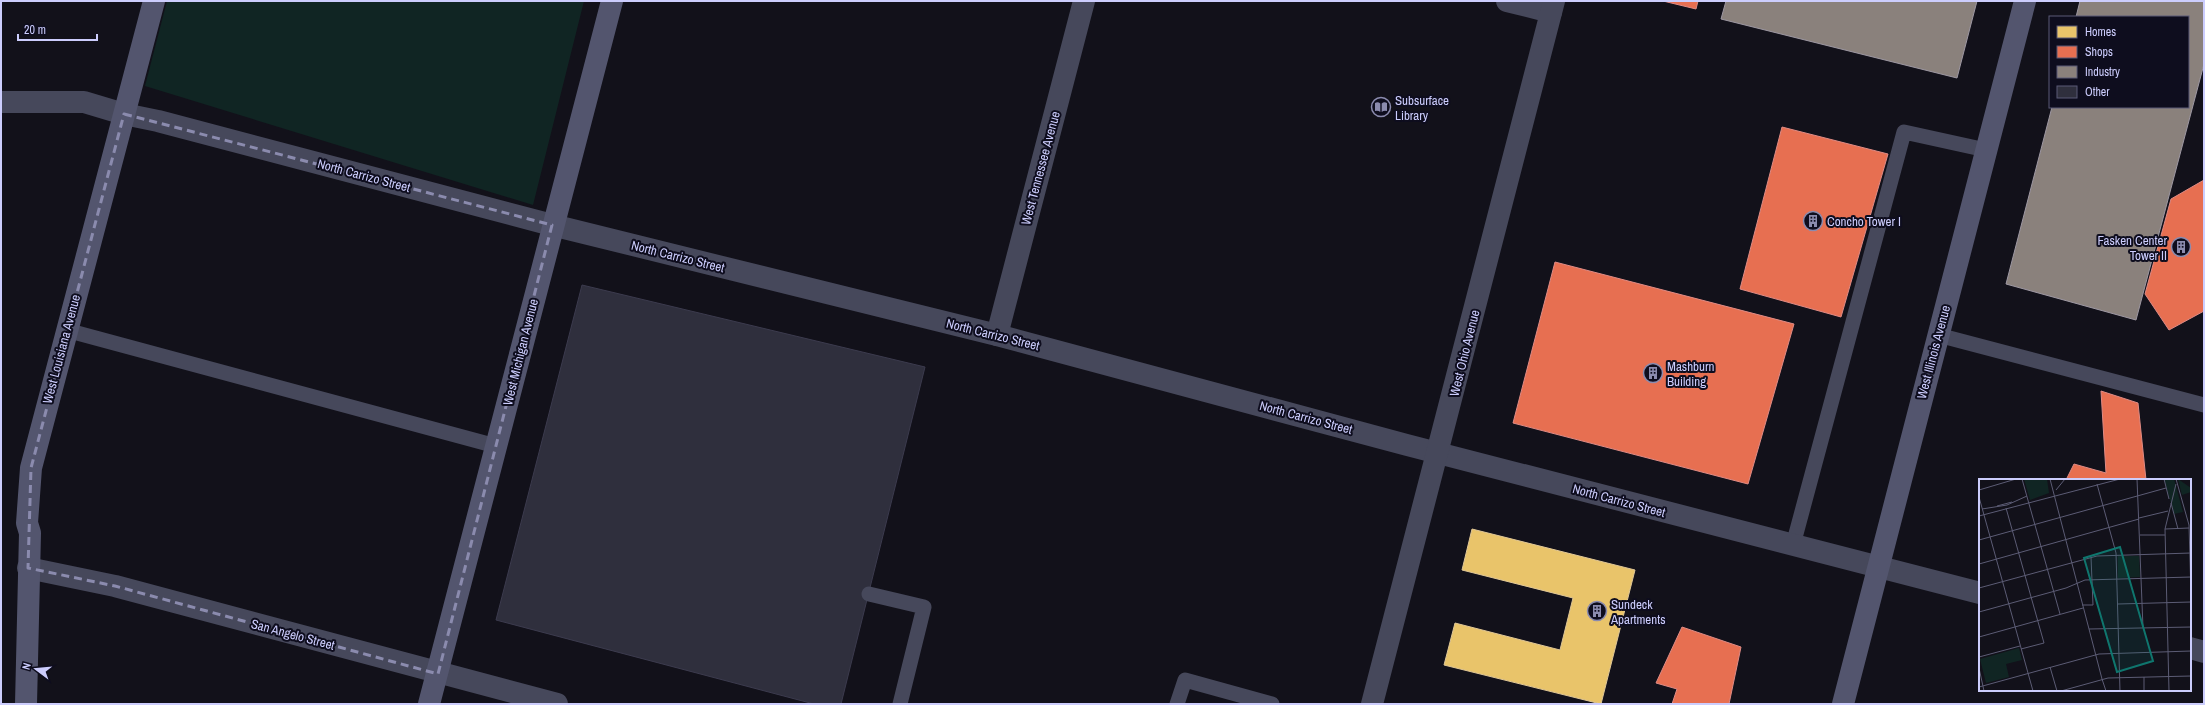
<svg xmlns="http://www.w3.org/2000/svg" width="2205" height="705" viewBox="0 0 2205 705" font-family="'Archivo Narrow',sans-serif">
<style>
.green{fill:#102523}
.homes{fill:#e9c46a;stroke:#e0c796}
.shops{fill:#e76f51;stroke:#df8b85}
.industry{fill:#8a817c;stroke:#9e98a3}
.building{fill:#2f2f3d;stroke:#3c3b4e}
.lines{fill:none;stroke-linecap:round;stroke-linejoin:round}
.lane{stroke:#46485b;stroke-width:15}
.street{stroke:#46485b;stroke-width:22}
.secondary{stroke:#53556e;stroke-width:22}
.marked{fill:none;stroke:#8b8bae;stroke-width:3;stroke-dasharray:8 5;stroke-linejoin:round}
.labels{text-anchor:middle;stroke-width:4;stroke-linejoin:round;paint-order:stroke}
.poi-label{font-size:13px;fill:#cccdfd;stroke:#0e0d1e;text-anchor:start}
.street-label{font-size:13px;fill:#cccdfd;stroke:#0e0d1e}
.inset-road{fill:none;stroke:#5c5c75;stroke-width:1}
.view{fill:#0f766e;fill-opacity:0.15;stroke:#0f766e;stroke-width:2}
.inset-edge{fill:none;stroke:#cccdfd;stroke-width:2}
</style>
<rect width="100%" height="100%" fill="#12111a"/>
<!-- green -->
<polygon class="green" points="167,1 584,1 533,205 145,86"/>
<!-- homes -->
<polygon class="homes" points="1472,529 1635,570 1601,704 1444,665 1455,623 1560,650 1573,598 1462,570"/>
<!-- shops -->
<g class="shops">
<polygon points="1663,1 1698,1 1696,9"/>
<polygon points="1782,127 1888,154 1841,317 1740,289"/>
<polygon points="2204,180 2204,311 2169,330 2145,294 2171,199"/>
<polygon points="1555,262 1794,324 1748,484 1513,423"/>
<polygon points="2101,391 2138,403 2146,480 2066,480 2074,464 2106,473"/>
<polygon points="1682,627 1741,647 1729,704 1672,704 1677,689 1656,683"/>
</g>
<!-- industry -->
<g class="industry">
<polygon points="1726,1 1977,1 1957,78 1721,19"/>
<polygon points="2080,1 2204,1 2204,64 2136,320 2006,284 2052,107 2188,107 2188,17 2076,17"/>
</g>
<!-- building -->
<polygon class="building" points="582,285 925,367 841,704 814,704 496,620"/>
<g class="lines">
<!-- lane -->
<g class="lane">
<polyline points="66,330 496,446"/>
<polyline points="1938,335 2204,405"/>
<polyline points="1793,545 1904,132 1986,150"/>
<polyline points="869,594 924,607 900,704"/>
<polyline points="1177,704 1185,680 1272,704"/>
</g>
<!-- street -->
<g class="street">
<polyline points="1507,1 1551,12"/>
<polyline points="1,102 84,102 124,114 158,121 552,225 997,335 1407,445 1980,593"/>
<polyline points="997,335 1084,1"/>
<polyline points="28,568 115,586 557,704"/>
<polyline points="2190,648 2204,652"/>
<polyline points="1372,704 1554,1"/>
</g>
<!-- secondary -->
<g class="secondary">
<polyline points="26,704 30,533 27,523 31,468 154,1"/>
<polyline points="429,704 612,1"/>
<polyline points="1843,704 2025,1"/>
</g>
</g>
<!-- marked area -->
<path class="marked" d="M124 114 552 225 438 674 115 586 28 568 31 468Z"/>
<!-- icons -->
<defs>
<g id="library-ring" transform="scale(1)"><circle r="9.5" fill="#0e0d1e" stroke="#8b8bae" stroke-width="1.5"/><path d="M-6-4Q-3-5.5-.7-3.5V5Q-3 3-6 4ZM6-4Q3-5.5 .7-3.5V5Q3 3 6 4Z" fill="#8b8bae"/></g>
<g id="building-ring" transform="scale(1)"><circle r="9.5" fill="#0e0d1e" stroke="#8b8bae" stroke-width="1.5"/><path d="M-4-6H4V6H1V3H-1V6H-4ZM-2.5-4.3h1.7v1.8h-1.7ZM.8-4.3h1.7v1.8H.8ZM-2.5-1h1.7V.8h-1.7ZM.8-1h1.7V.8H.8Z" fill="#8b8bae"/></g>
</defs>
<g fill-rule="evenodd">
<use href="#library-ring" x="1381" y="107"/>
<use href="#building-ring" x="1813" y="221"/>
<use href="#building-ring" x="2181" y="247"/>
<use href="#building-ring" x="1653" y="373"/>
<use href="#building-ring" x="1597" y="611"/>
</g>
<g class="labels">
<!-- poi labels -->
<g class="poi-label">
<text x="1395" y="105">Subsurface<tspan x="1395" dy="15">Library</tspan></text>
<text x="1827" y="226">Concho Tower I</text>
<text x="2167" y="245" text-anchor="end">Fasken Center<tspan x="2167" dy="15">Tower II</tspan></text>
<text x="1667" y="371">Mashburn<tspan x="1667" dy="15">Building</tspan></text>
<text x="1611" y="609">Sundeck<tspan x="1611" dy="15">Apartments</tspan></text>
</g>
<!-- street labels -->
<g class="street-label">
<text transform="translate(1040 168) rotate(-75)" y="5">West Tennessee Avenue</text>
<text transform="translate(364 175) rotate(15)" y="5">North Carrizo Street</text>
<text transform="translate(678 256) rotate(14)" y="5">North Carrizo Street</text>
<text transform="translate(993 334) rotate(14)" y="5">North Carrizo Street</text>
<text transform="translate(61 349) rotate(-75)" y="5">West Louisiana Avenue</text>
<text transform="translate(520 352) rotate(-76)" y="5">West Michigan Avenue</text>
<text transform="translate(1933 352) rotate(-75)" y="5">West Illinois Avenue</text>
<text transform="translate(1464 353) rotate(-76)" y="5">West Ohio Avenue</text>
<text transform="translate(1306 417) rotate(15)" y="5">North Carrizo Street</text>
<text transform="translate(1619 500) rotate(15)" y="5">North Carrizo Street</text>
<text transform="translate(293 634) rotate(15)" y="5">San Angelo Street</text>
</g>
</g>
<!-- overview -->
<g transform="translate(1979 479)">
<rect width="212" height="212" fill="#12111a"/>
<path d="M45 0H68L70 14 51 21ZM185 0H195L204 33 195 35ZM199 0 212 9V13L203 16ZM139 77H160L161 98 139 99ZM40 169 43 181 27 185 30 198 7 204 1 180Z" fill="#102523"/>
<path class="inset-road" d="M43 0 81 135M71 0 123 200M158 0 164 149M185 0 190 20M197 0 210 46 212 116M118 5 137 74 141 212M0 11 37 0M77 11 86 0M0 18 54 212M192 24 199 50M18 27 33 23M27 29 65 164 42 170M3 30 28 26 48 17M0 37 141 0M160 39 189 32M186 50 210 49M161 56H186M0 61 187 9M0 85 160 40M0 109 118 77 212 74M139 125 212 123M103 126H114L112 78M0 133 87 109 106 101 212 98M110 150 212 148M0 158 104 129M0 178 41 167M71 188 78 212M0 189 5 212M165 198V212M123 200 127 212M0 208 120 175 212 172M82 212 129 199 212 197M190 212 186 50 197 5"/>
<path class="view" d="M141 68 174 182 138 193 105 79Z"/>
<rect width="212" height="212" class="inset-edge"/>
</g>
<!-- border -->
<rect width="2205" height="705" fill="none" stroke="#cccdfd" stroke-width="4"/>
<!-- legend -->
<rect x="2049" y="16" width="140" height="92" fill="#0e0d1e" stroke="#5a5a77"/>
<rect x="2057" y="26" width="20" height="12" fill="#e9c46a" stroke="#5a5a77"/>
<text x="2085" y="36" font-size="12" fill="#cccdfd">Homes</text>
<rect x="2057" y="46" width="20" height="12" fill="#e76f51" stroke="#5a5a77"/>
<text x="2085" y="56" font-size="12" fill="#cccdfd">Shops</text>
<rect x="2057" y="66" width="20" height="12" fill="#8a817c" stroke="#5a5a77"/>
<text x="2085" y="76" font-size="12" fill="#cccdfd">Industry</text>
<rect x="2057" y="86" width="20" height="12" fill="#2f2f3d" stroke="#5a5a77"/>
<text x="2085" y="96" font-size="12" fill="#cccdfd">Other</text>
<!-- north arrow -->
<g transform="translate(36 669) rotate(286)" stroke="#0e0d1e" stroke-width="3" paint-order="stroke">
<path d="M0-3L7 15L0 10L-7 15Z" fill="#cccdfd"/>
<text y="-6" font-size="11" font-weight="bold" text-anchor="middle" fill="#cccdfd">N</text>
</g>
<!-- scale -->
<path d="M18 34v6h79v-6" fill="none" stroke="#cccdfd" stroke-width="2"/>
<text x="24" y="34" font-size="12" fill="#cccdfd" stroke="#0e0d1e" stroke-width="3" paint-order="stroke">20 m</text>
</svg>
